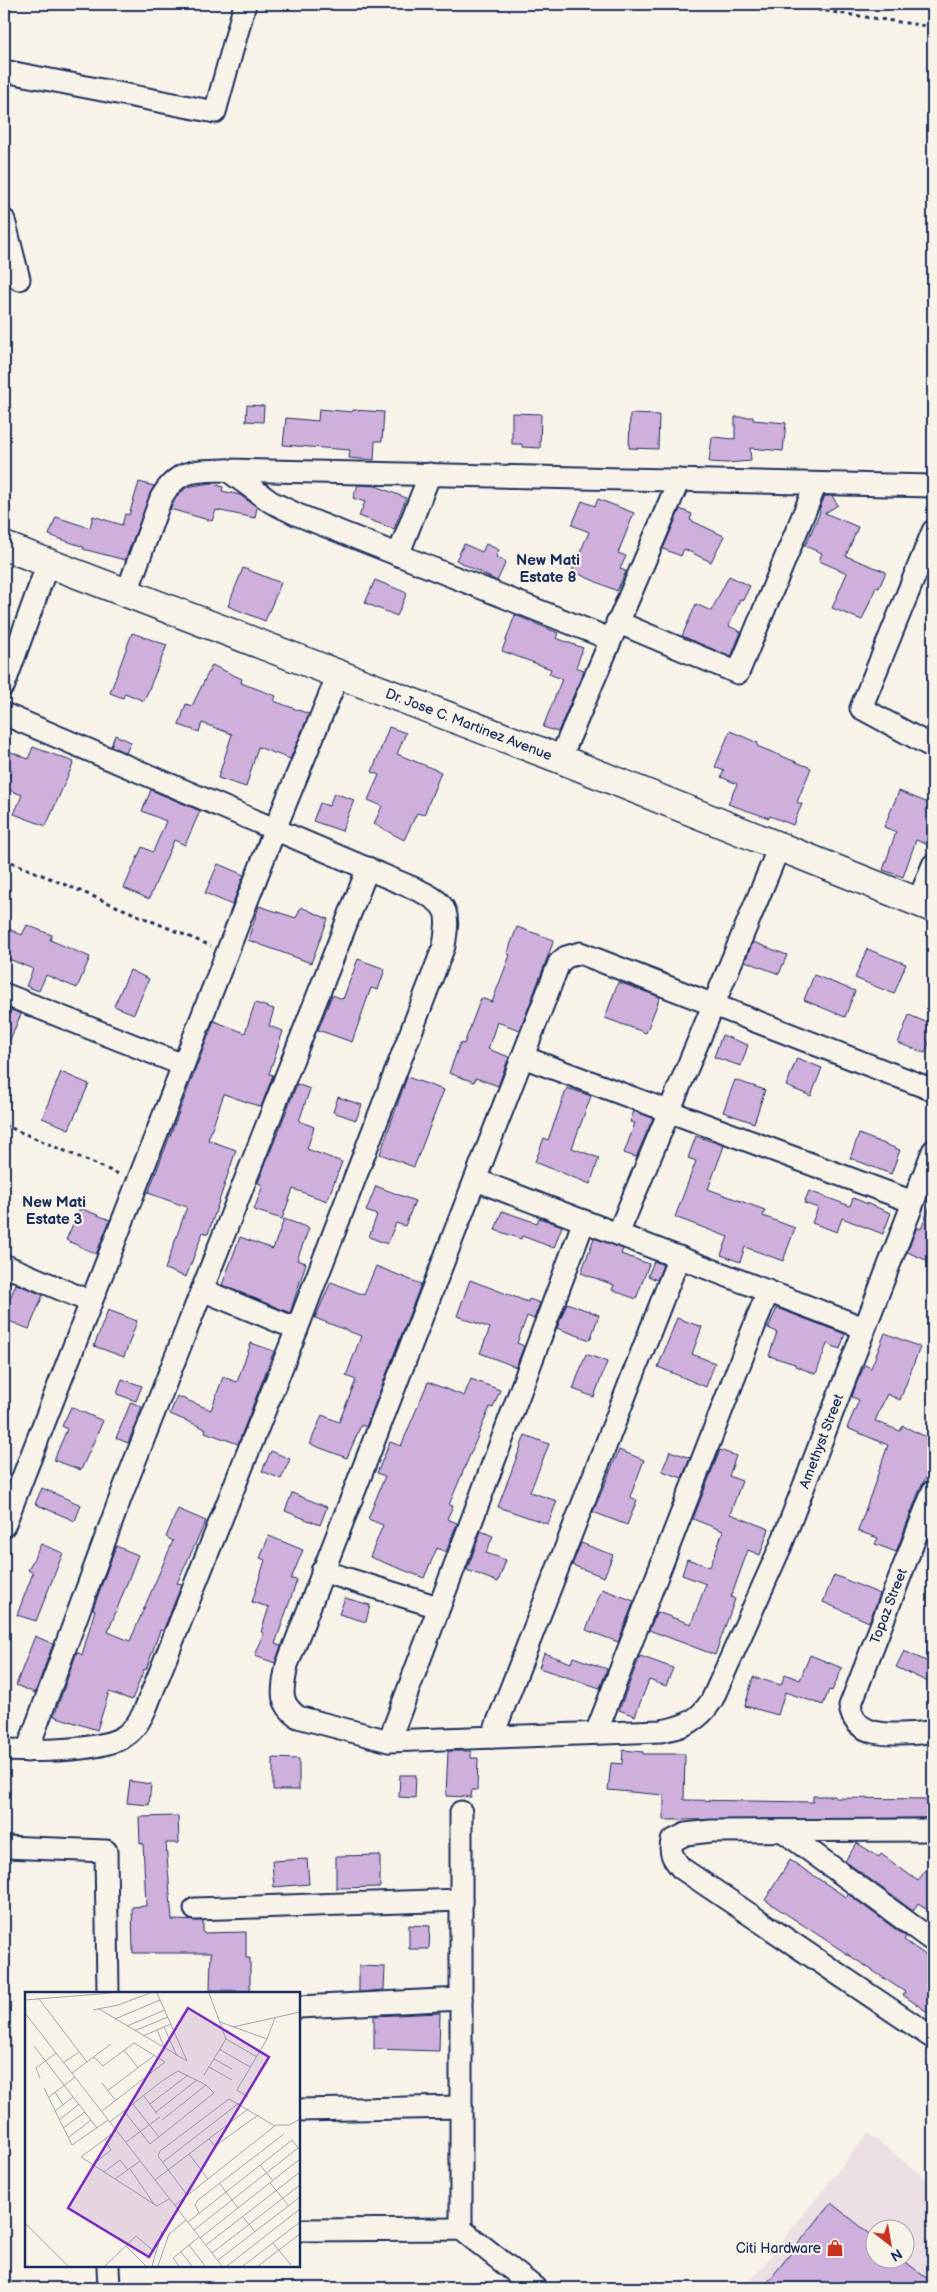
<svg xmlns="http://www.w3.org/2000/svg" width="937" height="2292" viewBox="0 0 937 2292" font-family="'Balsamiq Sans',sans-serif">
<style>
.built{fill:#ebdfe4;fill-rule:evenodd}
.building{fill:#cfafdc;stroke:#1b2f5e}
.lines{fill:none;stroke-linecap:round;stroke-linejoin:round}
.minor-casing{stroke:#1b2f5e;stroke-width:25}
.tertiary-casing{stroke:#1b2f5e;stroke-width:31}
.path{stroke:#1b2f5e;stroke-width:3;stroke-dasharray:4 4;stroke-linecap:butt}
.minor{stroke:#f7f3e8;stroke-width:21}
.tertiary{stroke:#f7f3e8;stroke-width:28}
.labels{text-anchor:middle;stroke-width:4.5;stroke-linejoin:round;paint-order:stroke}
.street-label{font-size:14px;fill:#1b2f5e;stroke:#f7f3e8}
.poi-label{font-size:14px;fill:#1b2f5e;stroke:#f7f3e8;text-anchor:end}
.neighbourhood-label{font-size:15px;font-weight:bold;fill:#1b2f5e;stroke:#f7f3e8}
.inset-road{fill:none;stroke:#9fa5b1;stroke-width:1}
.view{fill:#7b2cbf;fill-opacity:0.15;stroke:#7b2cbf;stroke-width:2.5}
.inset-edge{fill:none;stroke:#1b2f5e;stroke-width:2.5}
</style>
<rect width="100%" height="100%" fill="#f7f3e8"/>
<filter id="ink" filterUnits="userSpaceOnUse"><feTurbulence type="fractalNoise" baseFrequency=".02" numOctaves="2"/><feDisplacementMap in="SourceGraphic" scale="10" xChannelSelector="R" yChannelSelector="G"/><feConvolveMatrix kernelMatrix="1 2 1 2 8 2 1 2 1" color-interpolation-filters="sRGB"/></filter>
<g filter="url(#ink)">
<!-- built -->
<path class="built" d="M868 2133 933 2184V2288H745ZM874 2230H904V2260H874Z"/>
<!-- building -->
<g class="building">
<polygon points="247,405 264,406 263,422 246,421"/>
<polygon points="319,409 352,412 353,410 384,412 382,441 375,441 374,460 349,458 350,450 283,445 286,418 318,421"/>
<polygon points="512,413 541,414 540,448 522,447 522,444 512,444"/>
<polygon points="630,414 659,415 658,449 629,448"/>
<polygon points="735,417 753,417 753,420 786,423 783,451 750,448 751,461 727,463 709,462 712,437 735,439"/>
<polygon points="139,482 154,486 125,560 83,549 84,547 49,535 56,517 90,528 93,516 122,525 125,514 129,515"/>
<polygon points="210,483 223,487 222,491 240,495 257,507 255,518 216,510 212,521 170,509 177,496 187,487"/>
<polygon points="358,485 376,486 406,498 394,529 359,516 365,502 353,498"/>
<polygon points="825,496 832,496 838,505 825,513 858,527 846,556 886,572 879,588 876,587 862,620 832,608 847,573 819,561 822,553 805,546 820,512 819,510"/>
<polygon points="598,499 634,513 618,553 626,556 620,569 626,571 617,591 572,571 589,532 572,525 582,501 595,506"/>
<polygon points="680,509 692,514 690,520 724,536 711,562 684,549 681,556 663,549"/>
<polygon points="464,544 482,552 486,544 499,550 496,557 506,562 497,581 456,560"/>
<polygon points="243,568 281,583 265,621 228,606"/>
<polygon points="729,576 750,586 743,600 740,599 729,626 741,632 731,657 682,636 696,604 711,611"/>
<polygon points="375,580 407,593 397,616 365,603"/>
<polygon points="515,615 558,633 556,638 583,648 576,667 584,670 558,732 543,727 562,679 549,674 551,669 502,651"/>
<polygon points="132,633 167,645 144,701 125,693 123,698 110,693"/>
<polygon points="212,665 242,679 241,683 276,696 274,701 309,714 290,759 258,747 246,787 218,778 232,734 202,723 199,732 179,725 186,704 192,706"/>
<polygon points="389,727 406,733 397,754 441,772 424,815 417,813 404,840 374,824 382,806 368,800 379,775 372,772"/>
<polygon points="730,731 758,743 757,746 811,768 797,802 802,804 793,825 770,816 769,818 728,804 737,784 721,777 724,771 715,767"/>
<polygon points="115,735 131,742 126,753 111,746"/>
<polygon points="33,747 74,762 46,826 14,814 22,795 4,788 12,770 4,766 4,749 28,759"/>
<polygon points="151,790 200,811 185,845 174,840 149,899 124,888 142,847 153,852 166,821 142,811"/>
<polygon points="899,791 933,805 933,847 916,840 903,877 883,870 896,832 884,827"/>
<polygon points="334,793 354,800 342,831 313,821 320,803 329,806"/>
<polygon points="218,864 244,875 232,905 205,893"/>
<polygon points="259,906 296,918 301,907 328,919 311,963 248,940"/>
<polygon points="27,925 52,935 50,940 90,957 77,988 46,975 39,991 26,986 33,969 4,957 4,927 22,935"/>
<polygon points="517,927 554,940 520,1030 497,1022 488,1049 509,1057 498,1086 476,1078 474,1082 449,1073 460,1043 464,1044 481,998 492,1002 510,955 507,954"/>
<polygon points="753,942 787,955 779,974 745,961"/>
<polygon points="867,949 906,964 894,994 855,978"/>
<polygon points="358,959 385,969 378,990 371,988 352,1042 318,1030 332,995 343,999"/>
<polygon points="130,970 149,979 134,1014 114,1006"/>
<polygon points="814,975 855,991 845,1017 804,1000"/>
<polygon points="618,982 660,997 646,1033 605,1018"/>
<polygon points="255,1003 274,1009 269,1026 283,1031 269,1074 273,1075 261,1107 224,1094 208,1140 236,1150 208,1234 203,1232 186,1277 165,1269 187,1207 148,1193 214,1021 245,1033"/>
<polygon points="4,1007 21,1014 4,1054"/>
<polygon points="909,1015 933,1025 933,1033 925,1053 898,1043"/>
<polygon points="722,1035 748,1045 741,1066 714,1057"/>
<polygon points="797,1058 822,1068 811,1096 786,1086"/>
<polygon points="61,1072 89,1084 69,1129 42,1118"/>
<polygon points="407,1077 444,1090 414,1167 380,1154"/>
<polygon points="735,1080 765,1090 754,1123 723,1112"/>
<polygon points="297,1084 310,1089 299,1121 314,1127 307,1149 342,1162 327,1201 293,1189 282,1219 254,1210 263,1185 258,1183"/>
<polygon points="567,1088 591,1096 572,1148 599,1158 590,1184 535,1162 544,1138 548,1140"/>
<polygon points="338,1097 362,1105 356,1120 333,1112"/>
<polygon points="634,1111 653,1118 636,1157 624,1153 635,1123 630,1122"/>
<polygon points="859,1134 900,1150 891,1174 850,1158"/>
<polygon points="696,1136 724,1146 708,1189 765,1210 763,1216 795,1228 783,1261 745,1247 740,1262 721,1255 728,1237 675,1217 696,1161 688,1158"/>
<polygon points="376,1186 415,1201 405,1226 396,1223 387,1244 369,1237 377,1215 366,1211"/>
<polygon points="809,1191 850,1206 853,1198 891,1213 883,1234 842,1218 837,1232 812,1223 818,1208 804,1203"/>
<polygon points="933,1199 933,1263 907,1252 917,1227 921,1229"/>
<polygon points="80,1208 110,1220 96,1254 66,1240"/>
<polygon points="502,1211 537,1223 539,1218 562,1226 554,1248 522,1236 521,1239 495,1230"/>
<polygon points="284,1219 309,1228 297,1260 306,1263 290,1313 222,1285 240,1237 273,1249"/>
<polygon points="594,1238 623,1249 621,1254 649,1264 636,1299 612,1290 614,1285 581,1273"/>
<polygon points="654,1261 663,1265 657,1280 648,1276"/>
<polygon points="376,1266 421,1284 366,1427 361,1425 347,1458 310,1444 322,1415 339,1422 356,1380 346,1376 361,1336 315,1318 331,1282 364,1295"/>
<polygon points="470,1280 528,1302 529,1299 540,1303 534,1319 527,1316 517,1343 524,1346 516,1367 480,1353 490,1328 457,1316"/>
<polygon points="16,1284 43,1295 29,1329 4,1319 4,1313"/>
<polygon points="567,1303 599,1315 590,1340 557,1328"/>
<polygon points="777,1308 845,1334 840,1349 827,1344 816,1374 795,1366 795,1364 769,1356 777,1332 768,1328"/>
<polygon points="108,1310 137,1321 124,1357 94,1346"/>
<polygon points="677,1318 702,1327 692,1354 715,1363 706,1387 658,1367"/>
<polygon points="885,1333 920,1347 900,1400 887,1394 875,1421 900,1431 903,1426 933,1440 933,1479 927,1476 921,1486 896,1552 875,1544 878,1538 858,1531 888,1445 847,1428 859,1400 852,1397 857,1382 865,1365 871,1368"/>
<polygon points="251,1343 274,1351 238,1444 205,1432 206,1429 170,1414 177,1396 211,1410 223,1377 237,1382"/>
<polygon points="586,1354 607,1362 594,1397 573,1389"/>
<polygon points="122,1379 142,1386 136,1401 117,1394"/>
<polygon points="471,1379 500,1390 493,1408 490,1407 449,1505 453,1506 447,1519 457,1523 446,1552 437,1548 424,1578 370,1557 383,1525 368,1519 385,1476 377,1473 390,1442 401,1446 428,1382 464,1396"/>
<polygon points="131,1402 142,1407 128,1443 116,1438"/>
<polygon points="71,1407 103,1421 81,1470 54,1460 67,1429 62,1426"/>
<polygon points="525,1435 549,1444 530,1492 557,1501 548,1524 498,1507"/>
<polygon points="619,1450 644,1460 630,1497 637,1500 627,1525 593,1512"/>
<polygon points="720,1450 736,1456 729,1476 742,1481 730,1514 769,1529 760,1555 748,1550 731,1597 735,1599 715,1655 649,1630 657,1612 691,1624 706,1584 682,1575 687,1559 710,1567 723,1531 693,1519"/>
<polygon points="271,1451 290,1459 281,1479 262,1471"/>
<polygon points="670,1451 690,1458 682,1478 662,1471"/>
<polygon points="42,1488 81,1505 75,1521 35,1504"/>
<polygon points="292,1493 327,1507 320,1525 285,1511"/>
<polygon points="178,1509 206,1521 177,1583 182,1584 163,1631 160,1630 146,1670 144,1669 132,1700 109,1692 97,1730 54,1716 77,1652 82,1655 95,1610 93,1609 116,1546 138,1555 108,1632 130,1641 173,1541 166,1537"/>
<polygon points="481,1531 493,1536 486,1553 506,1560 498,1582 467,1570"/>
<polygon points="269,1536 303,1550 291,1579 297,1580 275,1644 281,1646 275,1663 255,1656 264,1633 261,1632 269,1607 252,1602 265,1560 260,1558"/>
<polygon points="581,1543 613,1555 604,1577 572,1565"/>
<polygon points="41,1544 63,1553 36,1621 17,1615 33,1573 28,1570"/>
<polygon points="834,1575 880,1594 869,1622 823,1602"/>
<polygon points="602,1589 634,1601 618,1642 586,1630"/>
<polygon points="345,1598 370,1605 366,1622 339,1614"/>
<polygon points="35,1636 53,1644 35,1693 16,1685"/>
<polygon points="904,1651 933,1664 933,1671 928,1682 896,1667"/>
<polygon points="544,1653 571,1663 573,1657 607,1669 600,1688 539,1668"/>
<polygon points="810,1655 842,1668 832,1691 829,1690 823,1705 785,1692 778,1715 745,1706 753,1677 781,1685 785,1674 800,1680"/>
<polygon points="640,1656 673,1668 666,1686 649,1680 635,1716 619,1710"/>
<polygon points="623,1750 643,1752 643,1754 685,1754 684,1800 813,1802 813,1796 835,1796 835,1798 928,1799 933,1800 933,1818 664,1820 664,1795 608,1790 611,1763 622,1764"/>
<polygon points="448,1751 471,1751 471,1758 478,1758 477,1790 472,1790 471,1797 446,1796"/>
<polygon points="273,1758 299,1759 299,1790 273,1790"/>
<polygon points="400,1775 416,1775 415,1798 399,1797"/>
<polygon points="130,1781 151,1784 149,1805 127,1803"/>
<polygon points="178,1816 179,1843 166,1843 172,1920 203,1921 203,1933 246,1932 246,1958 250,1958 250,1991 210,1990 211,1953 133,1953 132,1907 146,1906 143,1843 140,1844 139,1817"/>
<polygon points="857,1843 879,1857 881,1854 918,1881 933,1859 933,1913 918,1903 913,1911 845,1861"/>
<polygon points="380,1855 380,1887 336,1888 336,1856"/>
<polygon points="307,1859 309,1884 274,1887 272,1861"/>
<polygon points="790,1860 846,1897 848,1894 906,1937 904,1940 933,1960 933,2016 903,1995 905,1992 765,1900"/>
<polygon points="409,1925 430,1926 429,1949 409,1949"/>
<polygon points="359,1966 385,1967 384,1990 359,1992"/>
<polygon points="440,2013 439,2051 374,2049 374,2016"/>
<polygon points="831,2203 874,2237 874,2260 903,2260 933,2283 933,2288 763,2288"/>
</g>
<g class="lines">
<!-- minor casing -->
<g class="minor-casing">
<g id="minor">
<polyline points="4,71 215,112 245,4"/>
<polyline points="4,220 19,279"/>
<polyline points="227,470 271,502 298,515 610,639"/>
<polyline points="933,531 861,708 933,747"/>
<polyline points="398,555 430,474"/>
<path d="M127 592 161 498C178 468 196 471 227 470L933 486"/>
<polyline points="617,622 738,673 816,484"/>
<polyline points="4,685 48,563"/>
<path d="M4 714 420 891C450 905 449 915 444 946L297 1329 145 1710C140 1720 135 1729 126 1735 104 1752 33 1751 4 1750"/>
<polyline points="560,759 679,480"/>
<polyline points="918,902 933,865"/>
<polyline points="4,994 183,1065"/>
<polyline points="523,1057 913,1202"/>
<path d="M933 1090 580 953 566 957 559 963 287 1665C283 1689 277 1701 298 1717L389 1741 661 1731C684 1727 699 1721 712 1700L780 1548 933 1151"/>
<polyline points="476,1180 864,1328"/>
<polyline points="618,1234 780,845"/>
<polyline points="4,1272 6,1266 91,1302"/>
<polyline points="202,1290 297,1329"/>
<path d="M933 1491 850 1706C855 1744 906 1733 933 1732"/>
<polyline points="4,1526 275,829 338,675"/>
<polyline points="322,1571 438,1607"/>
<polyline points="596,1733 768,1291"/>
<polyline points="492,1737 679,1257"/>
<polyline points="389,1741 584,1221"/>
<polyline points="27,1751 123,1491 368,868"/>
<path d="M933 1830 711 1831 686 1834 672 1841C669 1853 673 1858 681 1868L933 2038"/>
<polyline points="783,1831 933,1941"/>
<polyline points="4,1847 106,1851 108,1993"/>
<polyline points="195,1909 461,1900"/>
<polyline points="299,2007 461,1999"/>
<polyline points="299,2110 461,2107"/>
<polyline points="461,2229 461,1812"/>
<polyline points="299,2230 461,2229 535,2288"/>
<polyline points="108,2266 109,2288"/>
</g>
</g>
<!-- tertiary casing -->
<g class="tertiary-casing">
<polyline id="tertiary" points="4,546 560,759 933,908"/>
</g>
<!-- path -->
<g class="path">
<polyline points="778,4 933,27"/>
<polyline points="4,859 211,946"/>
<polyline points="4,1125 121,1175"/>
</g>
<!-- minor -->
<use href="#minor" class="minor"/>
<!-- tertiary -->
<use href="#tertiary" class="tertiary"/>
</g>
</g>
<!-- icons -->
<defs>
<g id="shop-bare" transform="scale(1.35)"><path d="M-5-2.5h2.3a2.7 3.5 0 0 1 5.4 0H5L5.5 6h-11ZM-1.5-2.5h3a1.5 2.3 0 0 0-3 0Z" fill="#c8321e" stroke="#f7f3e8" stroke-width="2.5" paint-order="stroke"/></g>
</defs>
<g fill-rule="evenodd">
<use href="#shop-bare" x="835" y="2248"/>
</g>
<g class="labels">
<!-- street labels -->
<g class="street-label">
<text transform="translate(469 724) rotate(21)" y="5">Dr. Jose C. Martinez Avenue</text>
<text transform="translate(821 1441) rotate(-69)" y="5">Amethyst Street</text>
<text transform="translate(888 1606) rotate(-69)" y="5">Topaz Street</text>
</g>
<!-- poi labels -->
<g class="poi-label">
<text x="821" y="2253">Citi Hardware</text>
</g>
<!-- neighbourhood labels -->
<g class="neighbourhood-label">
<text x="548" y="565">New Mati<tspan x="548" dy="17">Estate 8</tspan></text>
<text x="54" y="1207">New Mati<tspan x="54" dy="17">Estate 3</tspan></text>
</g>
</g>
<!-- overview -->
<g transform="translate(25 1992)">
<rect width="275" height="275" fill="#f7f3e8"/>
<path class="inset-road" d="M184 1 201 47 232 65M14 7 62 70M0 8 86 1M74 17 162 69 132 1M68 18 93 13 125 1M0 21 197 274M90 27 135 8M195 30 242 47M102 34 140 18M139 35 152 64M208 35 275 20M132 38 140 57M109 39 143 25M118 44 146 32M9 54 72 136M194 57 225 75M99 58 113 76M69 65 78 74 109 51 140 70 77 119M189 67 207 77M39 70 54 60M184 75 207 88M47 81 86 52M179 83 201 47M15 86 11 76 31 61M77 91 91 109M19 96 47 153 83 128M82 99 130 63M30 100 38 113M119 104 132 122M24 105 50 85M223 105 212 98 242 47 250 26M108 112 134 145M125 112 163 83M30 119 48 105M131 120 172 88M34 128 54 112M137 128 181 93M85 130 137 89 153 79 181 93 189 101 125 152 99 119M38 136 60 120M92 138 56 165 132 214 144 207M43 146 66 128M184 147 190 154 233 123M101 150 135 125M164 162 183 187M138 170 214 111M67 173 86 158 80 147M235 173 248 189M105 177 129 212M79 180 95 168 103 178M90 187 115 169M130 188 223 117M245 191 264 214M195 192 213 216M162 203 133 164 135 159 204 107 250 134M150 213 251 133H264L275 127M174 221 170 213 173 208 259 142M218 225 230 240M163 230 267 148 275 158M0 231 43 274M169 238 273 156M175 246 275 167M248 251 266 273M164 253 180 274M181 253 275 180M101 254 121 274M156 260 167 274M187 261 275 193M193 268 275 205M80 274 111 244 131 261M127 274 137 239M133 274 144 242 161 228M154 274 148 266 174 245M202 274 275 217M218 274 275 230M233 274 275 242"/>
<path class="view" d="M163 16 244 65 124 265 43 216Z"/>
<rect width="275" height="275" class="inset-edge"/>
</g>
<!-- margin -->
<rect width="937" height="2292" fill="none" stroke="#f7f3e8" stroke-width="20"/>
<rect x="10" y="10" width="917" height="2272" fill="none" stroke="#1b2f5e" stroke-width="2" filter="url(#ink)"/>
<!-- north arrow -->
<g transform="translate(890 2244) rotate(149)"><circle r="24" fill="#f7f3e8" stroke="#9fa5b1"/>
<path d="M0-4L9 19L0 12L-9 19Z" fill="#c8321e"/>
<text y="-8" font-size="14" font-weight="bold" text-anchor="middle" fill="#1b2f5e">N</text>
</g>
</svg>
